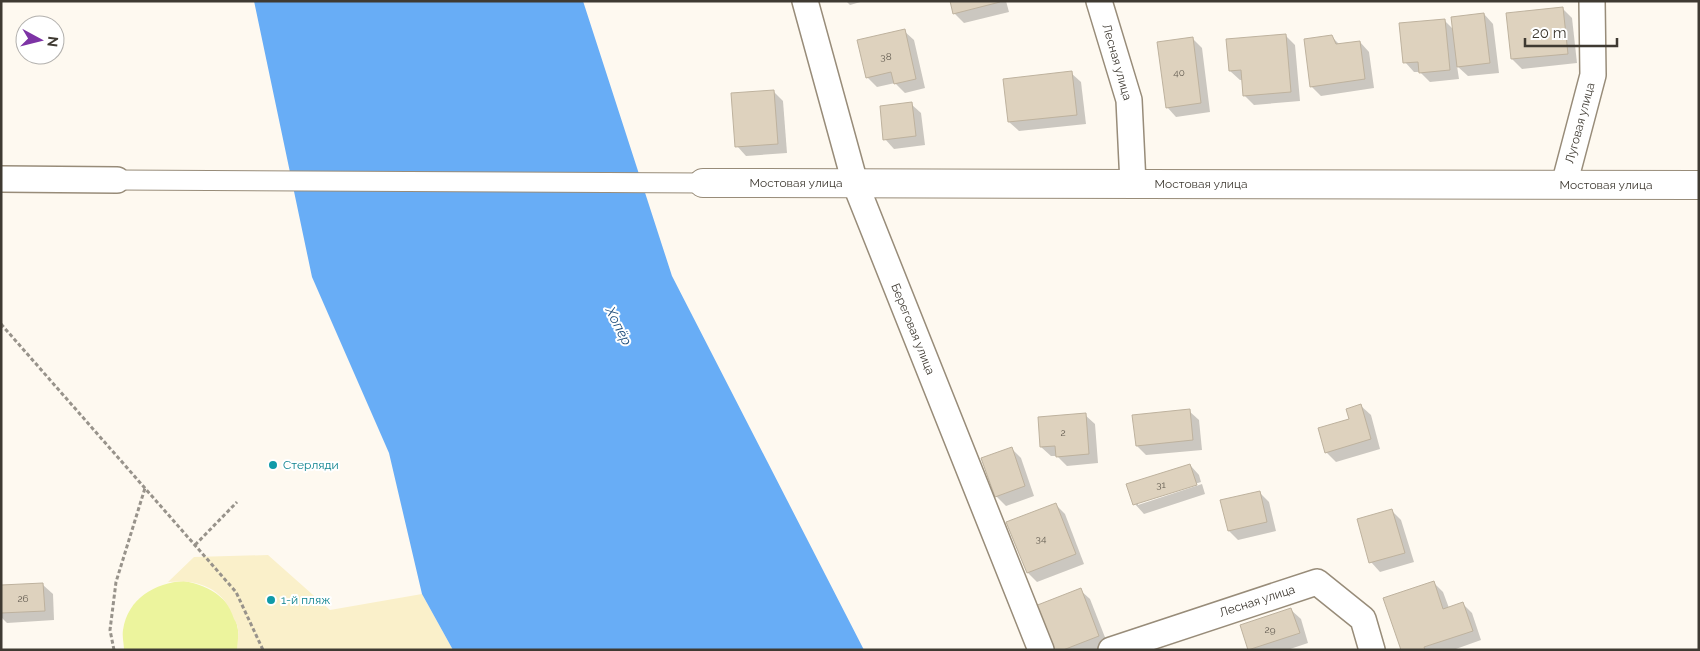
<svg xmlns="http://www.w3.org/2000/svg" width="1700" height="651" viewBox="0 0 1700 651" font-family="Raleway,sans-serif">
<style>
.green{fill:#ecf49d}
.sand{fill:#faf0ca}
.water{fill:#68adf6}
.shadow{fill:#0003}
.building{fill:#ded2be;stroke:#beb29e}
.lines{fill:none;stroke-linecap:round;stroke-linejoin:round}
.pedestrian-casing{stroke:#988c79;stroke-width:21}
.minor-casing{stroke:#988c79;stroke-width:28}
.tertiary-casing{stroke:#988c79;stroke-width:30}
.path{stroke:#98938b;stroke-width:3;stroke-dasharray:4 2.5;stroke-linecap:butt}
.pedestrian{stroke:#fff;stroke-width:19}
.minor{stroke:#fff;stroke-width:25}
.tertiary{stroke:#fff;stroke-width:28}
.culture-dot{fill:#0f9aa8;stroke:#fff;stroke-width:2}
.labels{text-anchor:middle;stroke-width:4;stroke-linejoin:round;paint-order:stroke}
.number-label{font-size:10px;fill:#676055}
.street-label{font-size:12px;fill:#3f3a32;stroke:#fff}
.culture-label{font-size:12px;fill:#0d838f;stroke:#fff;text-anchor:start}
.water-label{font-size:14px;font-style:italic;fill:#1b4b7a;stroke:#fff}
</style>
<rect width="100%" height="100%" fill="#fef9f0"/>
<!-- green -->
<path class="green" d="M184 581C211 586 234 600 238 630 239 636 238 643 238 650H124C124 644 122 636 123 630 128 598 155 583 184 581Z"/>
<!-- sand -->
<path class="sand" d="M268 555 330 610 422 594 453 650H237C237 644 239 636 238 630 238 626 236 622 234 619 224 588 199 579 168 582L194 557Z"/>
<!-- water -->
<polygon class="water" points="254,1 583,1 672,276 864,650 453,650 422,594 389,453 312,277"/>
<!-- shadow -->
<g class="shadow">
<polygon points="846,1 864,1 850,5"/>
<polygon points="951,1 1006,1 1009,12 964,23 954,13"/>
<polygon points="1563,9 1572,18 1577,63 1522,69 1512,59 1508,14"/>
<polygon points="1484,14 1493,24 1499,73 1468,76 1457,66 1459,79 1430,82 1420,72 1414,72 1405,62 1444,20 1454,30"/>
<polygon points="904,31 914,40 925,88 905,93 895,83 877,87 867,77"/>
<polygon points="1286,36 1295,45 1300,101 1254,105 1244,95 1243,80 1240,80 1230,71"/>
<polygon points="1331,36 1340,45 1360,42 1369,52 1374,88 1321,96 1311,86"/>
<polygon points="1192,38 1202,48 1210,112 1176,117 1167,107"/>
<polygon points="1071,73 1081,82 1086,124 1019,131 1009,122"/>
<polygon points="773,91 783,101 787,153 746,156 737,146"/>
<polygon points="911,104 921,113 925,145 894,149 885,139"/>
<polygon points="1361,406 1371,415 1380,449 1336,462 1326,452"/>
<polygon points="1189,411 1199,420 1202,450 1146,455 1137,446"/>
<polygon points="1085,415 1095,424 1098,463 1067,466 1057,456 1051,456 1041,447"/>
<polygon points="1011,448 1021,458 1034,496 1006,506 996,496"/>
<polygon points="1190,465 1199,475 1201,482 1138,502 1138,505 1202,484 1205,494 1144,514 1135,504"/>
<polygon points="1259,492 1269,502 1276,531 1238,540 1229,531 1222,501"/>
<polygon points="1056,505 1065,514 1084,564 1037,582 1028,573"/>
<polygon points="1391,510 1401,520 1414,562 1380,572 1371,562"/>
<polygon points="1434,583 1443,592 1449,608 1462,603 1472,613 1481,640 1453,650 1402,650"/>
<polygon points="43,585 53,594 54,620 7,623 1,617 1,587"/>
<polygon points="1080,590 1090,599 1108,645 1096,650 1053,650"/>
<polygon points="1291,610 1301,619 1308,643 1287,650 1250,650 1242,626"/>
</g>
<!-- building -->
<g class="building">
<polygon points="950,1 1000,1 1000,2 953,14"/>
<polygon points="1563,7 1568,54 1511,59 1506,13"/>
<polygon points="1484,13 1490,63 1457,67 1451,17"/>
<polygon points="1445,19 1450,70 1419,73 1418,62 1403,63 1399,23"/>
<polygon points="905,29 916,79 894,84 891,72 866,78 857,40"/>
<polygon points="1286,34 1291,92 1243,96 1241,70 1229,71 1226,39"/>
<polygon points="1332,35 1336,44 1360,41 1365,79 1310,87 1304,39"/>
<polygon points="1193,37 1201,103 1166,108 1157,42"/>
<polygon points="1072,71 1077,115 1008,122 1003,79"/>
<polygon points="774,90 778,144 735,147 731,93"/>
<polygon points="912,102 916,136 883,140 880,106"/>
<polygon points="1361,404 1371,439 1325,453 1318,428 1349,419 1346,409"/>
<polygon points="1190,409 1193,440 1136,446 1132,415"/>
<polygon points="1086,413 1089,454 1056,457 1055,446 1040,447 1038,417"/>
<polygon points="1012,447 1025,486 995,497 981,458"/>
<polygon points="1190,464 1197,485 1133,505 1126,484"/>
<polygon points="1260,491 1267,522 1228,531 1220,500"/>
<polygon points="1056,503 1076,554 1027,573 1006,522"/>
<polygon points="1392,509 1405,553 1369,563 1357,519"/>
<polygon points="1434,581 1443,609 1463,602 1473,631 1424,647 1425,650 1401,650 1383,598"/>
<polygon points="43,583 45,611 1,613 1,585"/>
<polygon points="1081,588 1099,636 1063,650 1052,650 1035,606"/>
<polygon points="1291,608 1300,633 1248,650 1240,625"/>
</g>
<g class="lines">
<!-- pedestrian casing -->
<g class="pedestrian-casing">
<polyline id="pedestrian" points="117,180 703,183"/>
</g>
<!-- minor casing -->
<g class="minor-casing">
<g id="minor">
<polyline points="805,1 855,183 1041,650"/>
<polyline points="1099,1 1129,100 1133,184"/>
<polyline points="1,179 117,180"/>
<polyline points="1564,185 1593,75 1592,1"/>
<polyline points="1111,650 1317,582 1363,619 1372,650"/>
</g>
</g>
<!-- tertiary casing -->
<g class="tertiary-casing">
<polyline id="tertiary" points="703,183 1699,185"/>
</g>
<!-- path -->
<g class="path">
<polyline points="1,324 236,592 263,650"/>
<polyline points="195,545 237,502"/>
<polyline points="114,650 110,630 116,582 145,488"/>
</g>
<!-- pedestrian -->
<use href="#pedestrian" class="pedestrian"/>
<!-- minor -->
<use href="#minor" class="minor"/>
<!-- tertiary -->
<use href="#tertiary" class="tertiary"/>
</g>
<!-- markers -->
<g class="culture-dot">
<circle cx="273" cy="465" r="5"/>
<circle cx="271" cy="600" r="5"/>
</g>
<g class="labels">
<!-- number labels -->
<g class="number-label">
<text x="886" y="60">38</text>
<text x="1179" y="76">40</text>
<text x="1063" y="436">2</text>
<text x="1161" y="488">31</text>
<text x="1041" y="542">34</text>
<text x="23" y="602">26</text>
<text x="1270" y="633">29</text>
</g>
<!-- street labels -->
<g class="street-label">
<text transform="translate(1117 62) rotate(74)" y="4">Лесная улица</text>
<text transform="translate(1580 123) rotate(-75)" y="4">Луговая улица</text>
<text x="796" y="187">Мостовая улица</text>
<text x="1201" y="188">Мостовая улица</text>
<text x="1606" y="189">Мостовая улица</text>
<text transform="translate(913 329) rotate(68)" y="4">Береговая улица</text>
<text transform="translate(1257 601) rotate(-18)" y="4">Лесная улица</text>
</g>
<!-- culture labels -->
<g class="culture-label">
<text x="283" y="469">Стерляди</text>
<text x="281" y="604">1-й пляж</text>
</g>
<!-- water labels -->
<g class="water-label">
<text transform="translate(619 326) rotate(63)" y="5">Хопёр</text>
</g>
</g>
<!-- border -->
<rect width="1700" height="651" fill="none" stroke="#3f3a32" stroke-width="5"/>
<!-- north arrow -->
<g transform="translate(40 40) rotate(97)"><circle r="24" fill="#ffffff" stroke="#b2b0ad"/>
<path d="M0-4L9 19L0 12L-9 19Z" fill="#7d33a5"/>
<text y="-8" font-size="14" font-weight="bold" text-anchor="middle" fill="#3f3a32">N</text>
</g>
<!-- scale -->
<path d="M1525 38v8h92v-8" fill="none" stroke="#3f3a32" stroke-width="2.5"/>
<text x="1532" y="38" font-size="15" fill="#3f3a32" stroke="#ffffff" stroke-width="4" paint-order="stroke">20 m</text>
</svg>
